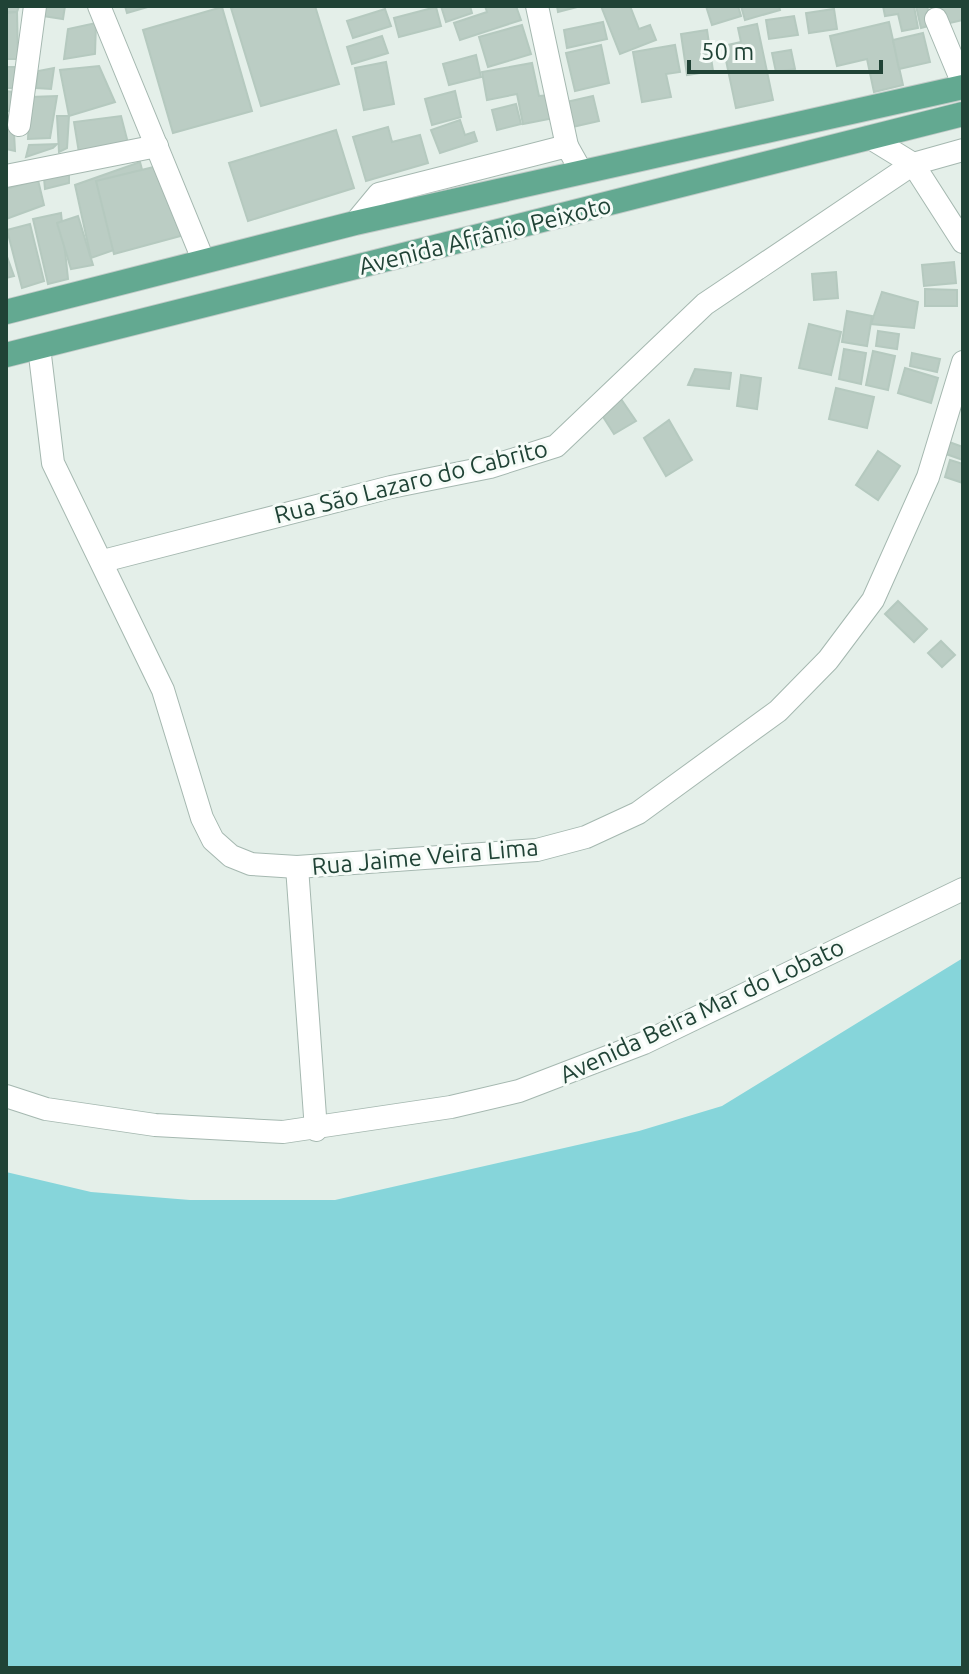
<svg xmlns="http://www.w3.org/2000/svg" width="969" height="1674" viewBox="0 0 969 1674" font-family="Ubuntu,sans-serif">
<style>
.water{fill:#86d5da}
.building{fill:#bbcdc4;stroke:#b5c9bf;stroke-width:2}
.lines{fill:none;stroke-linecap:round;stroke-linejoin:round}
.minor-casing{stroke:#a5b8b0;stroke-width:24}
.primary-casing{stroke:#c1cac7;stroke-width:26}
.minor{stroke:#fff;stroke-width:22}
.primary{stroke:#63a991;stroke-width:24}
.labels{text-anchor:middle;stroke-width:6;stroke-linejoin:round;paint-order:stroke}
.street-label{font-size:24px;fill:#204336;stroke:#f5fbf7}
</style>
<rect width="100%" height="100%" fill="#e4efe9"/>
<!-- water -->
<polygon class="water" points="963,958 963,1668 6,1668 6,1172 91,1192 190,1200 335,1200 639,1131 722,1106"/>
<!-- building -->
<g class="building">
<polygon points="6,6 19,6 17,12 6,12"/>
<polygon points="38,6 65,6 63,19 36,15"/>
<polygon points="125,6 151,6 127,13"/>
<polygon points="237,6 315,6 339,84 261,106 231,8"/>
<polygon points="441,6 470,6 472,13 446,22"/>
<polygon points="485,6 516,6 521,20 460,40 454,23 487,12"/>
<polygon points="557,6 581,6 558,12"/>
<polygon points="601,6 630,6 639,29 650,25 656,40 620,54"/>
<polygon points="706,6 738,6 741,16 712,25"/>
<polygon points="741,6 779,6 780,10 745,20"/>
<polygon points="883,6 914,6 918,28 902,31 898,14 885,16"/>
<polygon points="916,6 927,6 932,25 921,28"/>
<polygon points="940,6 963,6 963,20 945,24"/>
<polygon points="222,7 252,111 173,133 143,30"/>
<polygon points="436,7 441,26 399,37 394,18"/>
<polygon points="385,9 391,26 353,38 347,21"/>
<polygon points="834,9 837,29 809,33 806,13"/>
<polygon points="17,12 18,59 6,59 6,13"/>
<polygon points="794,16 798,35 769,39 766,20"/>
<polygon points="603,22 607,39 567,48 564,30"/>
<polygon points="889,22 903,85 874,92 867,59 837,66 830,36"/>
<polygon points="96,23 95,54 64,59 68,29"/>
<polygon points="757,24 773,100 736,108 723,46 741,42 738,28"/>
<polygon points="522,25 531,54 488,67 479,37"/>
<polygon points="707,30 713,71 687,75 681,34"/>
<polygon points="923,33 930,62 899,69 893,40"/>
<polygon points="382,36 388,53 352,64 347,47"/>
<polygon points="601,45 609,83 575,91 566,53"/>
<polygon points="675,45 680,72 666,74 671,97 642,102 633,52"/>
<polygon points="791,50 795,69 776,72 772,53"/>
<polygon points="476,55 481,77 449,85 443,64"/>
<polygon points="386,62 394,104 364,110 355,68"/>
<polygon points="532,63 539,96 550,95 554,118 523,124 517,94 487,100 482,72"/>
<polygon points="99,66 115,102 69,116 60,70"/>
<polygon points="6,67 15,67 16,88 6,88"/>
<polygon points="54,68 51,89 36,88 38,71"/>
<polygon points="6,91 20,93 13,111 6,111"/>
<polygon points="455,91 461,117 432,125 425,99"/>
<polygon points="57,96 50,138 28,139 30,97"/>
<polygon points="593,96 599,121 568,128 562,103"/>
<polygon points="516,104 521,124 497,130 492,110"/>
<polygon points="13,115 15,151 6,149 6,116"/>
<polygon points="57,116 69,116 67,148 59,152"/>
<polygon points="121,116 128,143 80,159 74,122"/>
<polygon points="460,120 465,135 474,132 477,141 440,153 431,130"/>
<polygon points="388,127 392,142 420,135 428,163 366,181 353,137"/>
<polygon points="336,130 354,188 248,221 229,163"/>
<polygon points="57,144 53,148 26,157 29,145"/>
<polygon points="140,162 159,234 91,258 75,185"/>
<polygon points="158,166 184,235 114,254 96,181"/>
<polygon points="69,172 69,183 45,189 44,178"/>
<polygon points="38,180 44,205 6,219 6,189"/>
<polygon points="61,213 68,279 48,284 33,219"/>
<polygon points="78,216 93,265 71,269 57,223"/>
<polygon points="30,224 44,281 22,288 7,230"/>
<polygon points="6,254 14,276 6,278"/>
<polygon points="954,262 956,283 924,286 922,265"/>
<polygon points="836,272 838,298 814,300 812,274"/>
<polygon points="925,289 957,290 957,306 925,306"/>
<polygon points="882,292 918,302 914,328 871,324"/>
<polygon points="847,311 872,316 867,346 842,342"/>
<polygon points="809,324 841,332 831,375 799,368"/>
<polygon points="878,331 899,334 897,349 876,346"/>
<polygon points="844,349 866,353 861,384 839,379"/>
<polygon points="873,351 895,356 888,390 866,385"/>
<polygon points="912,353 940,359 937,372 910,366"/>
<polygon points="905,368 938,378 931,403 898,393"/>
<polygon points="695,369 731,373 729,389 688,385"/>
<polygon points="741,375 761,378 757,409 737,406"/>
<polygon points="836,388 874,397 867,428 829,419"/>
<polygon points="621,399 636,421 614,434 600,412"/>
<polygon points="669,420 692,460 666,476 644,438"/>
<polygon points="949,442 963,447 963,460 946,454"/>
<polygon points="878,451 900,466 878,500 856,485"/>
<polygon points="950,460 963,464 963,483 945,477"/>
<polygon points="898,601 927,629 914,642 885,614"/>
<polygon points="941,641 955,655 942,667 928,653"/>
</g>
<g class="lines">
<!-- minor casing -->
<g class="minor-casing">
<g id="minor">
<polyline points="99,6 204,262"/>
<polyline points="537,6 567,146"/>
<polyline points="936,19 963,84"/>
<polyline points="19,125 35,6"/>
<polyline points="869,137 913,164 963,242"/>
<polyline points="6,176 157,146"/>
<polyline points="355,223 379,194 567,146 581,171"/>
<polyline points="39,347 53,463 163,690 202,818 213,840 231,856 251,864 297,867 537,850 586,837 638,813 778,711 828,660 873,600 928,477 963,362"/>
<polyline points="103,561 391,487 490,467 556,446 705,304 913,164 963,150"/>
<polyline points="297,867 316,1130"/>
<polyline points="6,1096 46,1109 155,1125 283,1132 451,1107 519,1091 644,1043 963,889"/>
</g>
</g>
<!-- primary casing -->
<g class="primary-casing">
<g id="primary">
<polyline points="6,312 355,223 963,87"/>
<polyline points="6,355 963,114"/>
</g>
</g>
<!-- minor -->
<use href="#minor" class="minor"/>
<!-- primary -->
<use href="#primary" class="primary"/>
</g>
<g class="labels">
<!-- street labels -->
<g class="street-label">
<text transform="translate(485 236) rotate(-14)" y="8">Avenida Afrânio Peixoto</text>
<text transform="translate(411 482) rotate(-14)" y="8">Rua São Lazaro do Cabrito</text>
<text transform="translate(425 857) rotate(-5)" y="8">Rua Jaime Veira Lima</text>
<text transform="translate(702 1011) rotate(-25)" y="8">Avenida Beira Mar do Lobato</text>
</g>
</g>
<!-- border -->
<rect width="969" height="1674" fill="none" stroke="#204336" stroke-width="16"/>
<!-- scale -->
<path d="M689 60v12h192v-12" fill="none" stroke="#204336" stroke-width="4"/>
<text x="701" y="60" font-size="24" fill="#204336" stroke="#f5fbf7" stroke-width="6" paint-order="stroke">50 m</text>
</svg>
